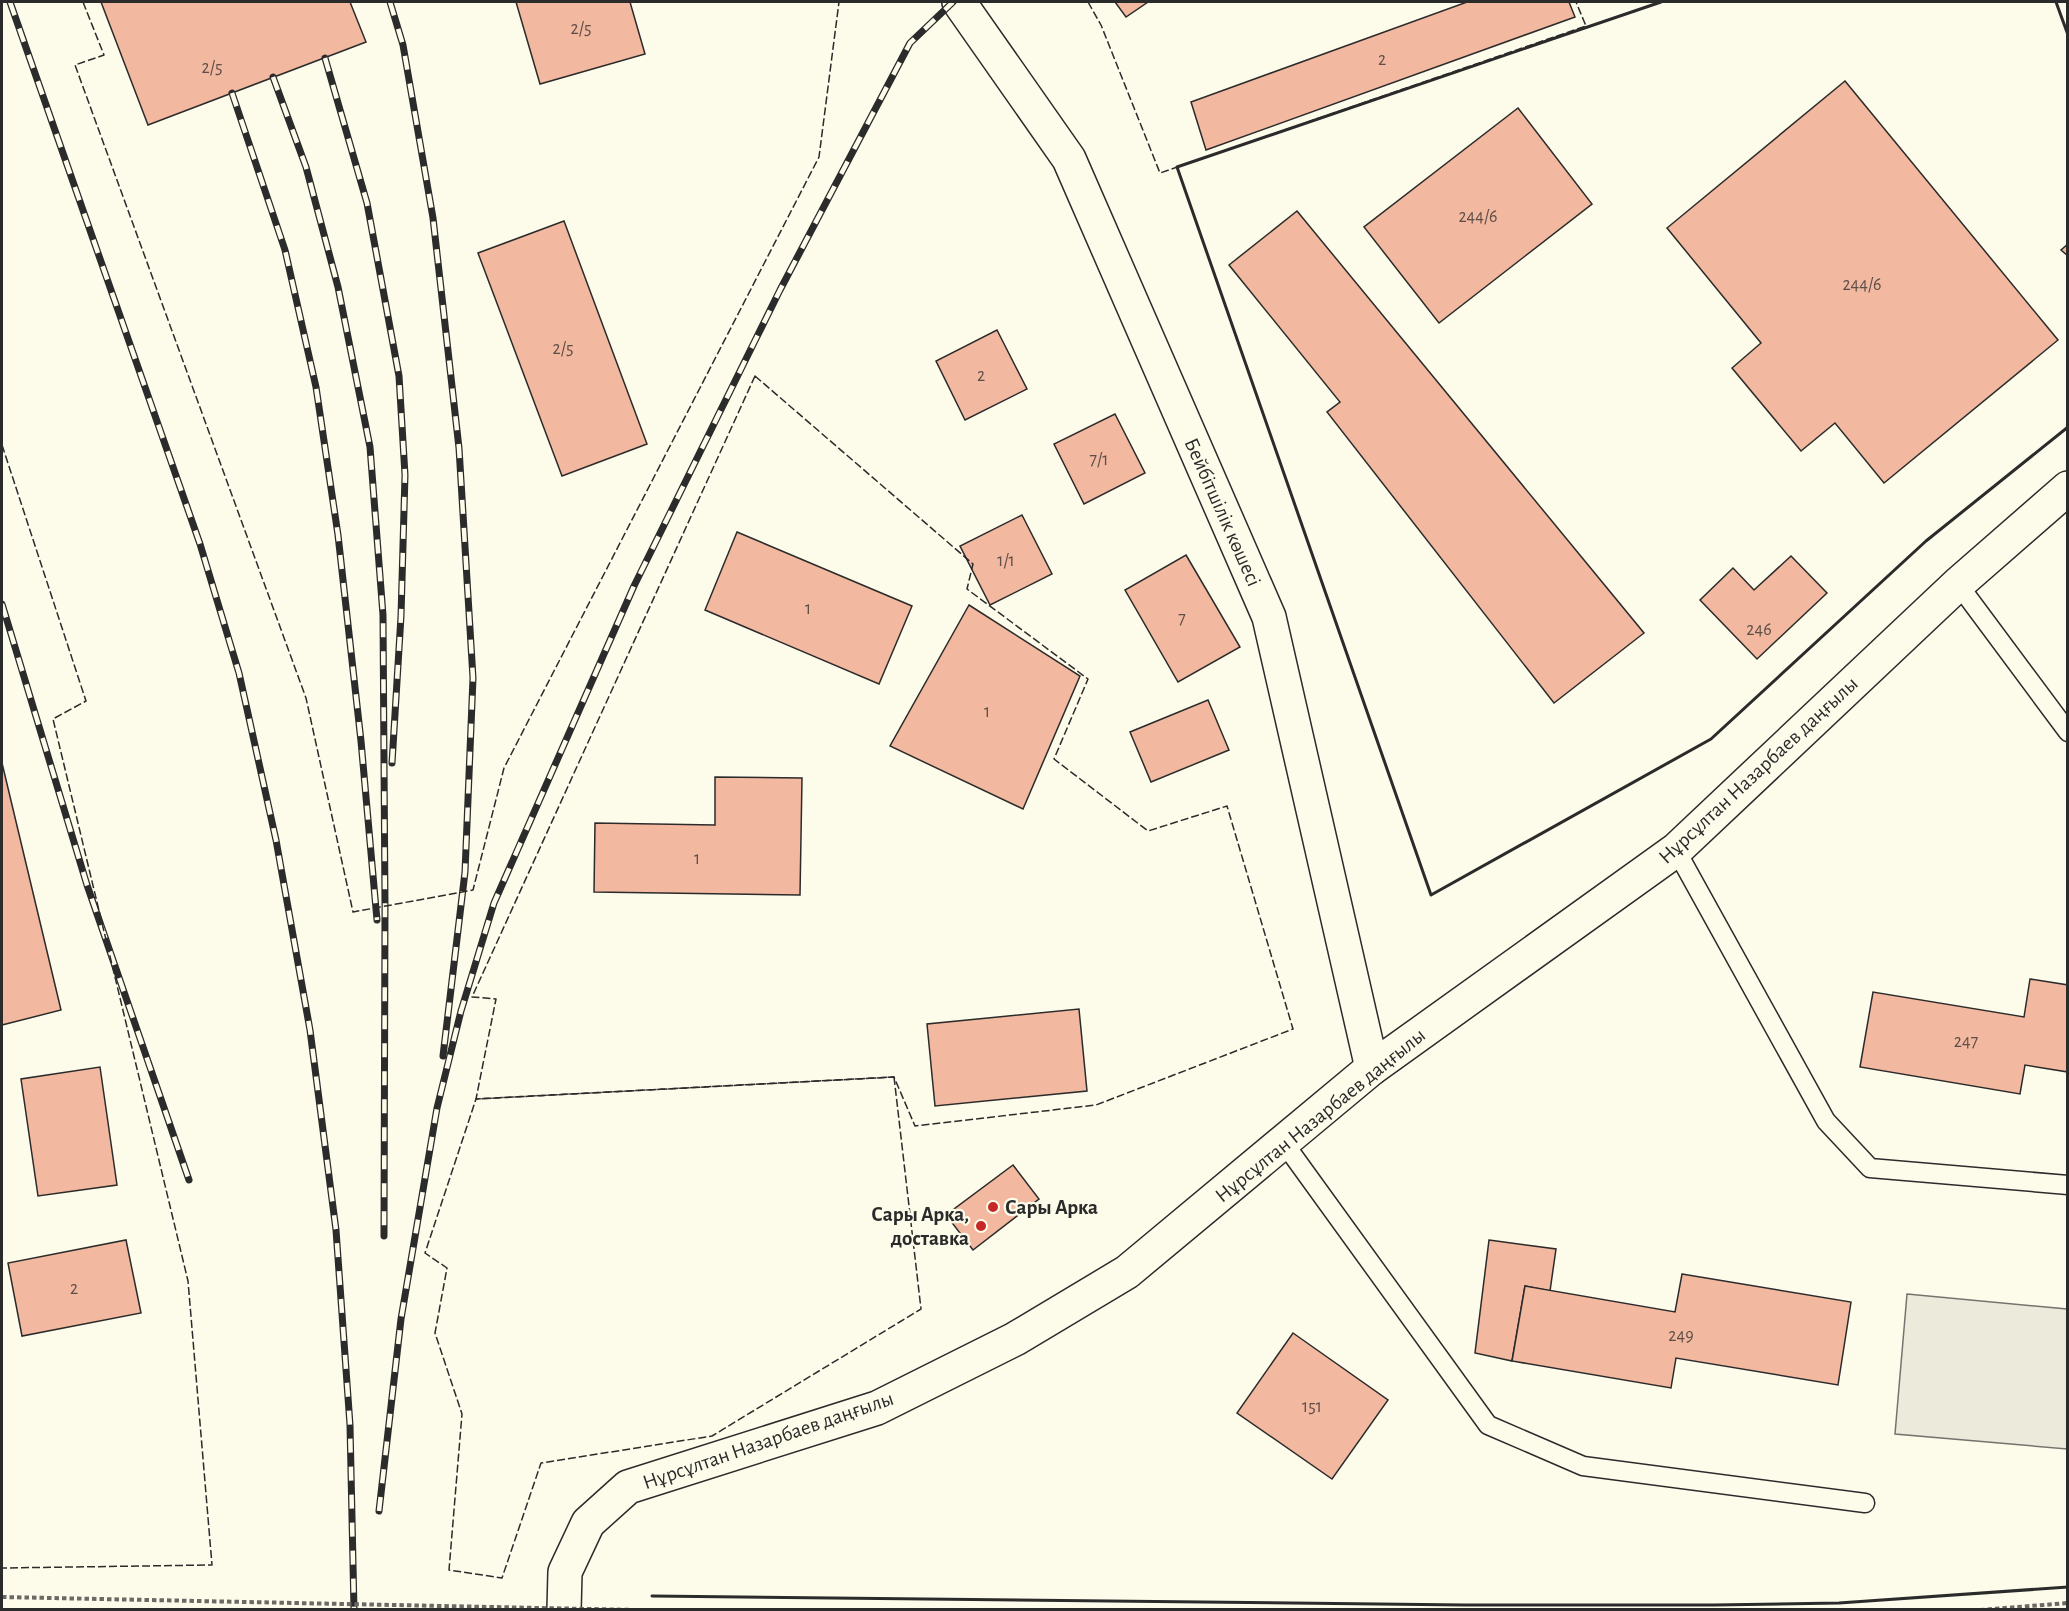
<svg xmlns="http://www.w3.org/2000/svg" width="2069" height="1611" viewBox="0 0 2069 1611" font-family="'Alegreya Sans',sans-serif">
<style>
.green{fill:#ecebdb;stroke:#74746e;stroke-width:1.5}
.building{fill:#f2b8a0;stroke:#2b2b2b;stroke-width:1.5}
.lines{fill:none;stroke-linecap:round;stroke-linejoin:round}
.service-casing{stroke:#2b2b2b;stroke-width:21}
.minor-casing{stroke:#2b2b2b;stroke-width:36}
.path{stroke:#6a6964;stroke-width:4;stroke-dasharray:4.5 3;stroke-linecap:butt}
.service{stroke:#fdfbea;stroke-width:18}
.minor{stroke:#fdfbea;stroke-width:33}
.rail-casing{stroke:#2b2b2b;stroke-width:7}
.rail{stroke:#fdfbea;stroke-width:4.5;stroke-dasharray:14;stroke-linecap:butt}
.path-bridge{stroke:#6a6964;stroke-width:4;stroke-dasharray:4.5 3;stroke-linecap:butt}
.fence{stroke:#2b2b2b;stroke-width:1.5;stroke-dasharray:8 3;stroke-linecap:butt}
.wall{stroke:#2b2b2b;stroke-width:3}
.poi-dot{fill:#c62828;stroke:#fdfbea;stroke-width:2}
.labels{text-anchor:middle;stroke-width:4.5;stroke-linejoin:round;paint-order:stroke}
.number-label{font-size:18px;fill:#5d4e48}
.street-label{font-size:21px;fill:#2b2b2b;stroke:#fdfbea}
.poi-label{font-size:21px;font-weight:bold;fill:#2b2b2b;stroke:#fdfbea;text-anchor:start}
</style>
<rect width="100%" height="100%" fill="#fdfbea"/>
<!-- green -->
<polygon class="green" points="1907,1294 2067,1309 2067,1449 1895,1434"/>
<!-- building -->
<g class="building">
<polygon points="101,2 350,2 366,42 148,125"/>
<polygon points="516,2 630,2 645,54 540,84"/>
<polygon points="1115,2 1148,2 1126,17"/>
<polygon points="1467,2 1569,2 1575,17 1206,150 1191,102"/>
<polygon points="1845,81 2058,340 1884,483 1835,423 1801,451 1732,368 1761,343 1667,228"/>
<polygon points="1518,108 1592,204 1439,323 1364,227"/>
<polygon points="1297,211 1644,633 1554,703 1327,412 1340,402 1229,265"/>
<polygon points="564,221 647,444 562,476 478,253"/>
<polygon points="2068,244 2068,256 2061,250"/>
<polygon points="997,330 1027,389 965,420 936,361"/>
<polygon points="1115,414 1145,473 1084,504 1054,444"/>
<polygon points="1022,515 1052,574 990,605 960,546"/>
<polygon points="737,532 912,606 879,684 705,610"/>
<polygon points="1186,555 1240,647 1178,682 1125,590"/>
<polygon points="1791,556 1827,593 1757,659 1700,600 1733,568 1754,590"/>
<polygon points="969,605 1080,676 1023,809 890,746"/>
<polygon points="1208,700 1229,750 1151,782 1130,732"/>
<polygon points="2,763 61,1010 2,1025"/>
<polygon points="715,777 802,778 800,895 594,892 595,823 715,825"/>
<polygon points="2030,979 2068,985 2068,1072 2025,1065 2020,1094 1860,1067 1873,992 2024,1017"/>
<polygon points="1079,1009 1087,1091 935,1106 927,1024"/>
<polygon points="100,1067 117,1185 38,1196 21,1079"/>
<polygon points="1013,1165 1039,1199 973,1250 946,1215"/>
<polygon points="126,1240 141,1313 22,1336 8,1263"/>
<polygon points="1489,1240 1556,1249 1550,1291 1525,1286 1512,1361 1475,1353"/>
<polygon points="1682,1274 1851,1302 1838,1385 1676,1358 1671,1388 1512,1361 1525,1286 1675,1312"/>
<polygon points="1293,1333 1388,1400 1332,1479 1237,1413"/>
</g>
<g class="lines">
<!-- service casing -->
<g class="service-casing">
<g id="service">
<polyline points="1958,584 2068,732"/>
<polyline points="1676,850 1826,1121 1870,1168 2068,1185"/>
<polyline points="1284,1143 1488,1425 1583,1466 1865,1503"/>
</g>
</g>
<!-- minor casing -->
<g class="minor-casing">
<g id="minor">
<polyline points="959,2 1069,159 1269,617 1372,1068"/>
<polyline points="564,1610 565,1572 588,1523 628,1487 877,1408 1015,1339 1127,1272 1372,1068 1676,850 1958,584 2068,488"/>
</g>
</g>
<!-- path -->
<polyline class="path" points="1980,1610 2068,1603"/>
<!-- service -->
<use href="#service" class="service"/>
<!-- minor -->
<use href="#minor" class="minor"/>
<!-- rail casing -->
<g class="rail-casing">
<g id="rail">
<polyline points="10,2 200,544 239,673 276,840 310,1030 336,1230 350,1425 354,1610"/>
<polyline points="390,2 403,45 433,218 459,448 473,678 465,872 443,1056"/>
<polyline points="325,58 367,203 399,376 405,475 401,616 392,763"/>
<polyline points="273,77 306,167 338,287 370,447 383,615 385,906 384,1236"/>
<polyline points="232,93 285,250 316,387 338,535 361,741 377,920"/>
<polyline points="2,604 87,885 189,1180"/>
<polyline points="379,1511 401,1319 437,1108 461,1011 494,903 634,586 780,290 910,43 953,2"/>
</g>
</g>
<!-- rail -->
<use href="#rail" class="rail"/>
<!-- path-bridge -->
<polyline class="path-bridge" points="2,1597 638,1610"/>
<!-- fence -->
<g class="fence">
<polyline points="83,2 104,55 75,65 306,698 353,912 473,890 504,768 819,157 839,2"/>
<polyline points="1088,2 1101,25 1160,173 1586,26 1576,2"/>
<polygon points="755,376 973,564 967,589 1088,679 1054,759 1148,831 1227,806 1293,1029 1096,1105 915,1126 894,1077 476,1099 496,999 472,997"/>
<polyline points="2,445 86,701 53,719 188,1281 212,1565 2,1568"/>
<polygon points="894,1077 921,1309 712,1436 541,1463 502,1578 449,1570 462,1414 435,1333 447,1268 425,1253 476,1099"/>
</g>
<!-- wall -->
<g class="wall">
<polyline points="1661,2 1177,167 1431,895 1711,739 1926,541 2068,427"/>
<polyline points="2056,2 2068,35"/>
<polyline points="652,1596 1465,1605 1714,1605 1839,1603 2068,1587"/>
</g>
</g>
<!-- markers -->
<g class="poi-dot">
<circle cx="993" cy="1207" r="6"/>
<circle cx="981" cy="1226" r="6"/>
</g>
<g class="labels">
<!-- number labels -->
<g class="number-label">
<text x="581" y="34">2/5</text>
<text x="1382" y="65">2</text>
<text x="212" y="73">2/5</text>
<text x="1478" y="222">244/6</text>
<text x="1862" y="290">244/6</text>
<text x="563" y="354">2/5</text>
<text x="981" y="381">2</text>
<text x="1099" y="465">7/1</text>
<text x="1006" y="566">1/1</text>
<text x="808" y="614">1</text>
<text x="1182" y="624">7</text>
<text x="1759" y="635">246</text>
<text x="987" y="717">1</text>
<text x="697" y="864">1</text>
<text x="1966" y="1047">247</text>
<text x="74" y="1294">2</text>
<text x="1681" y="1341">249</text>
<text x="1312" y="1412">151</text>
</g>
<!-- street labels -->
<g class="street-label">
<text transform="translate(1223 512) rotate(66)" y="7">Бейбітшілік көшесі</text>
<text transform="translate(1758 770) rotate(-43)" y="7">Нұрсұлтан Назарбаев даңғылы</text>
<text transform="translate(1320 1115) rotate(-39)" y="7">Нұрсұлтан Назарбаев даңғылы</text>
<text transform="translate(768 1440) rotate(-19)" y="7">Нұрсұлтан Назарбаев даңғылы</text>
</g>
<!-- poi labels -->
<g class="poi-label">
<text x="1005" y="1214">Сары Арка</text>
<text x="969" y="1221" text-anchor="end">Сары Арка,<tspan x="969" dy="24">доставка</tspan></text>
</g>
</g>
<!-- border -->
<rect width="2069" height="1611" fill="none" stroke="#2b2b2b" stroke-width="6"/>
</svg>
